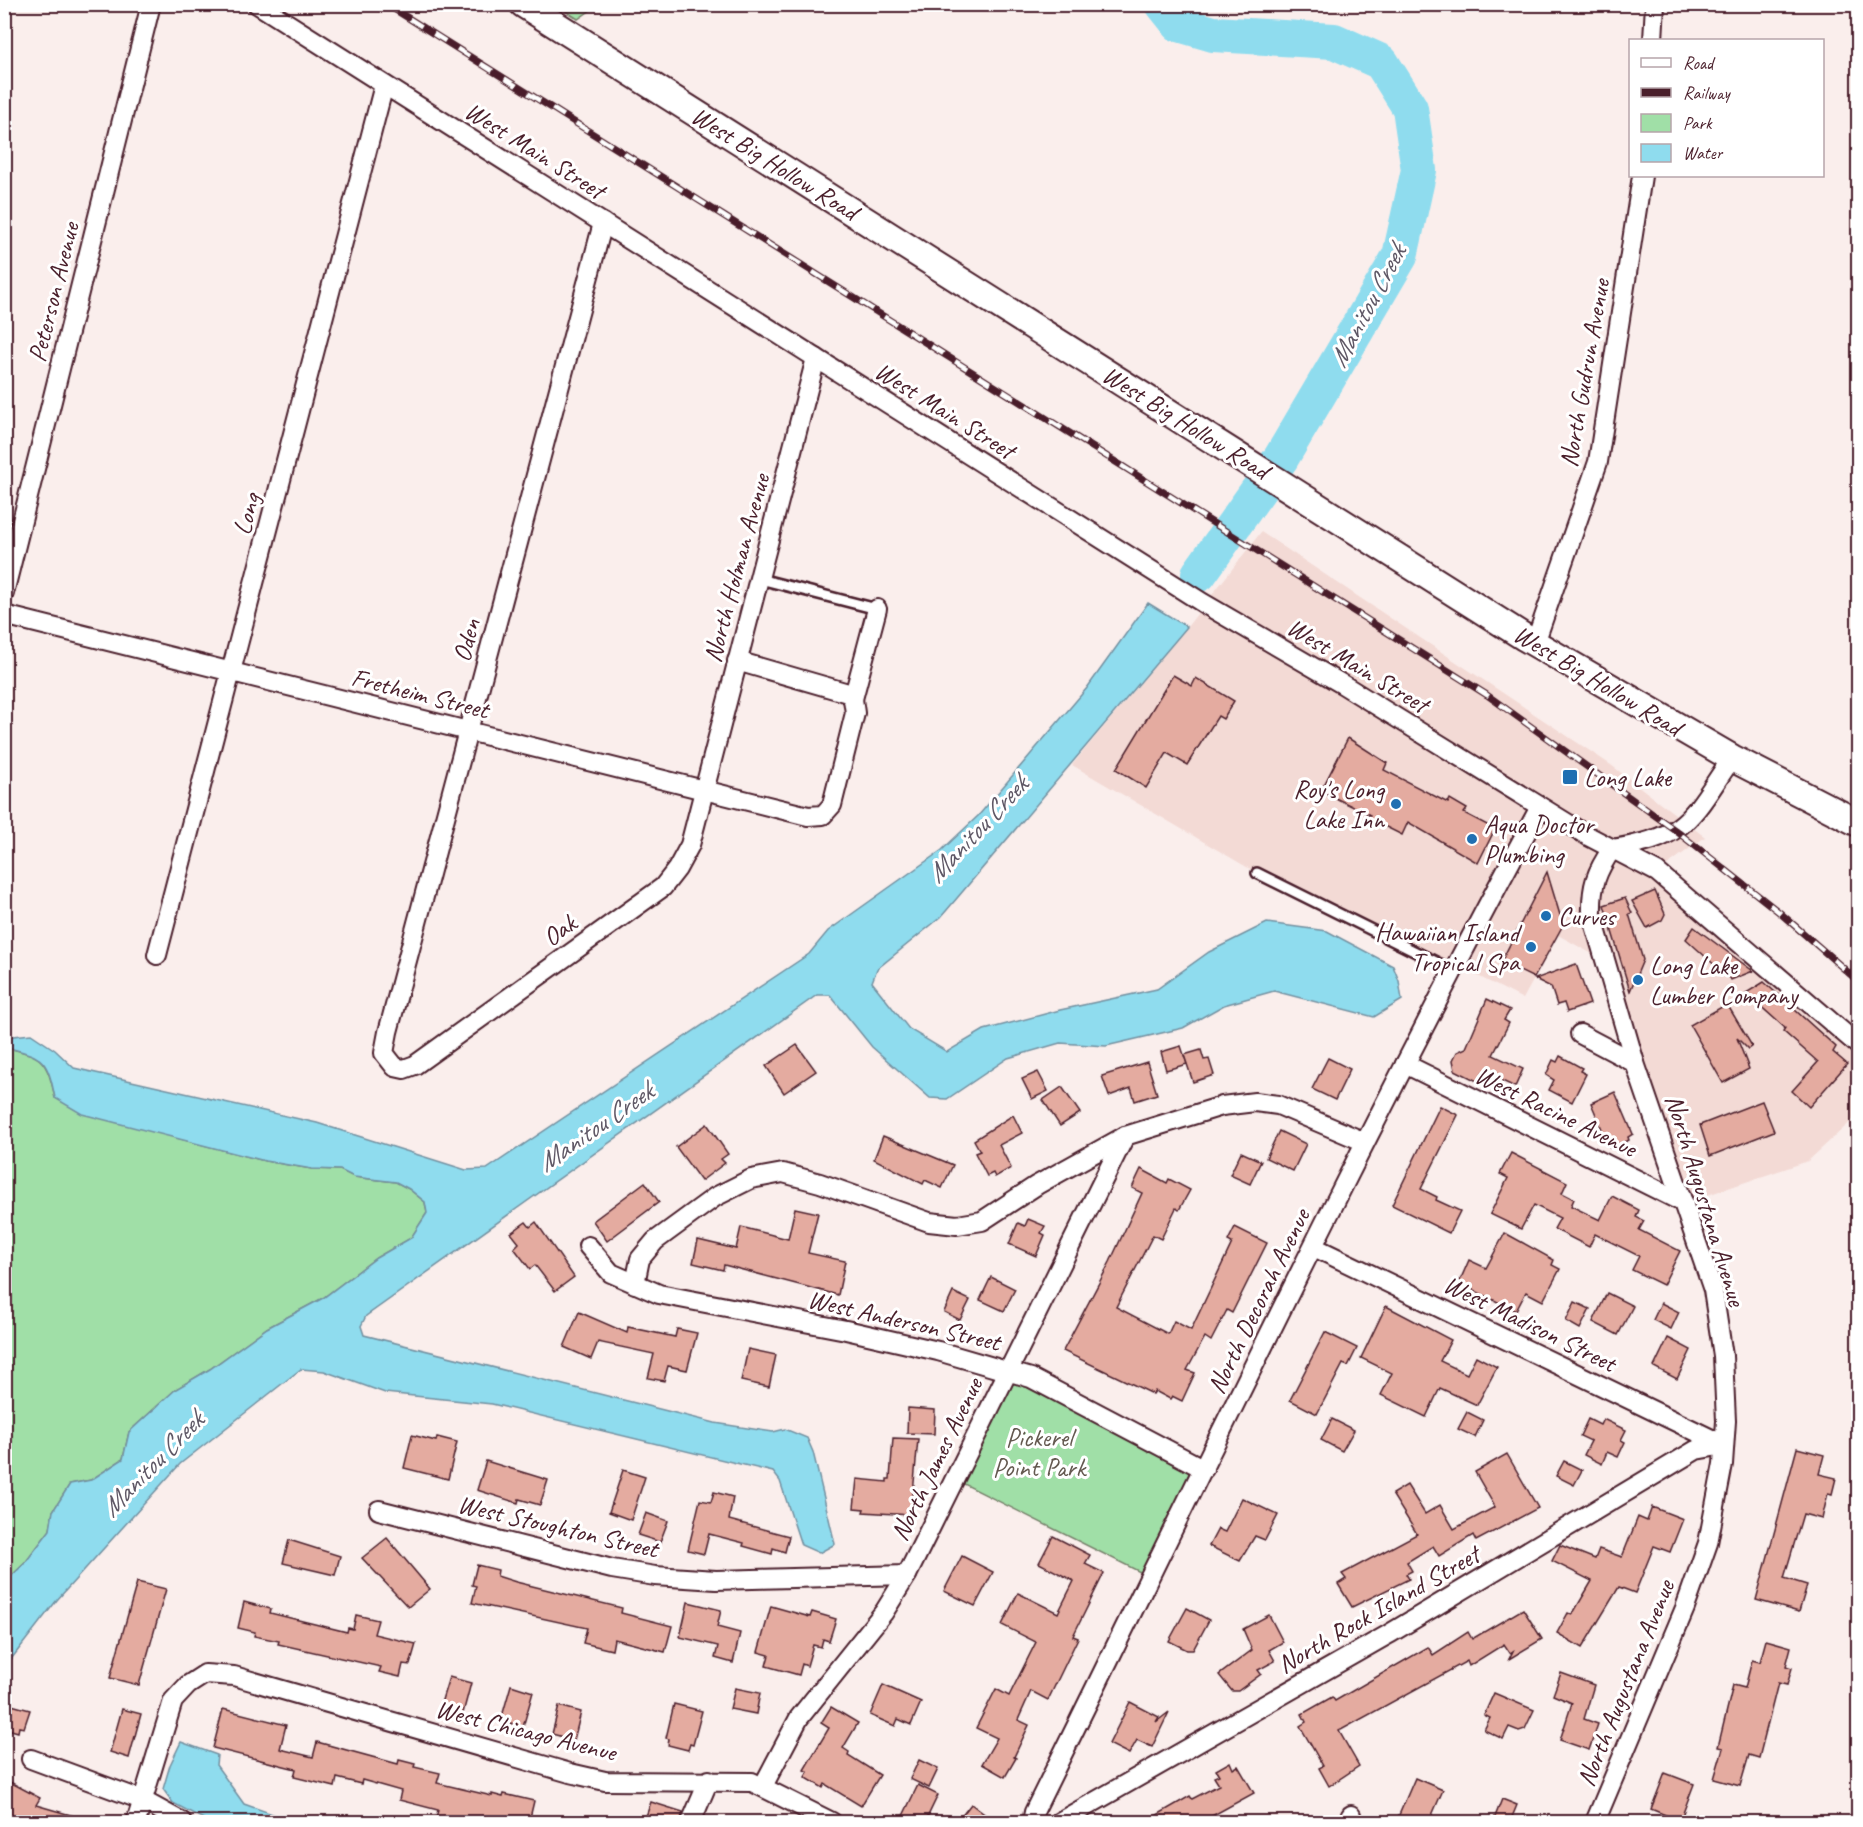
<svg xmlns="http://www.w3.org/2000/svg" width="1863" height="1827" viewBox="0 0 1863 1827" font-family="Caveat,sans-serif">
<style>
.built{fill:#f3dad5}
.green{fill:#a0dfa7;stroke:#757f69;stroke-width:1.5}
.water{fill:#8fdcee;stroke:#7390a0;stroke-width:1.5}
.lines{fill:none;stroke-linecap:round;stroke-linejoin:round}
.river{stroke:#8fdcee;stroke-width:36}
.building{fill:#e4aba0;stroke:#4a1f2b;stroke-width:1.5}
.service-casing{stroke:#4a1f2b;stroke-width:14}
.minor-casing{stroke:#4a1f2b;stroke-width:22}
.secondary-casing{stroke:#4a1f2b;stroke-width:30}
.service{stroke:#fff;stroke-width:9}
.minor{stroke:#fff;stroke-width:18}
.secondary{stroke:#fff;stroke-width:26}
.rail-casing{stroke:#4a1f2b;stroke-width:7}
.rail{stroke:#fff;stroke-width:4.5;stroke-dasharray:14;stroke-linecap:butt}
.poi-dot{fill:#1f6fb2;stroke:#fff;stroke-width:2}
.labels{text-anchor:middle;stroke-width:6;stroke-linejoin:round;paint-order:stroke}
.street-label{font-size:26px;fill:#4a1f2b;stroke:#fff}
.poi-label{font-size:26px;fill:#4a1f2b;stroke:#fff;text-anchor:start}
.park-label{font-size:26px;fill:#645950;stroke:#fff}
.water-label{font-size:27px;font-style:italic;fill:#5f5866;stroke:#fff}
</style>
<rect width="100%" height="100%" fill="#faeeec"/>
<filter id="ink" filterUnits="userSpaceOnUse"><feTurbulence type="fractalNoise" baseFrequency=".0167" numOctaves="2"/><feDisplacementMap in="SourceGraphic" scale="12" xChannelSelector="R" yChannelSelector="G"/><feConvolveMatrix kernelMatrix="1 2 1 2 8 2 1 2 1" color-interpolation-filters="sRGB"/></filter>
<g filter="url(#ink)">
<!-- built -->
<polygon class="built" points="1261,532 1611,765 1705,837 1658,872 1858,1045 1858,1115 1808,1161 1684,1203 1605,961 1558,935 1523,999 1470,972 1452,970 1257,873 1072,765 1187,627"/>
<!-- green -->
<g class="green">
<polygon points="556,5 598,5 578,19"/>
<path d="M5 1047C42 1057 46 1056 55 1098L177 1138 265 1161 312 1169 340 1170 354 1177 396 1182 409 1189 425 1202 427 1213 411 1238 376 1258 323 1298 267 1328 210 1369 176 1389 129 1432 123 1459 91 1480 70 1484 53 1511 50 1530 25 1563 5 1582Z"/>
<polygon points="1007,1371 1204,1469 1150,1577 954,1479"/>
</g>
<!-- water -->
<g class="water">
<path d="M1148 603 1187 627 941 917 877 969 872 982 909 1029 947 1052 984 1030 1060 1010 1157 989 1209 952 1267 923 1327 931 1393 966 1399 981 1402 1000 1374 1017 1274 991 1224 1005 1183 1028 1106 1046 1060 1043 1008 1058 947 1099 930 1098 872 1047 830 995H817L366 1316 361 1326 364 1335 715 1423 773 1432 785 1429 807 1438 813 1452 835 1544 819 1553 801 1545 780 1481 773 1472 492 1404 385 1393 324 1371 301 1369 180 1464 57 1600 5 1667V1582L25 1563 50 1530 53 1511 70 1484 91 1480 123 1459 129 1432 176 1389 210 1369 267 1328 323 1298 376 1258 411 1238 427 1213 425 1202 409 1189 396 1182 354 1177 340 1170 312 1169 265 1161 82 1114 55 1098C47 1056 42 1057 5 1047V1037L31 1034 55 1050 74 1068 317 1123 466 1170 487 1169 809 954 828 931 942 850 979 815 1087 688Z"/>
<polygon points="181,1742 217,1755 216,1765 244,1804 295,1822 209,1822 173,1803 163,1789 170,1765"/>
</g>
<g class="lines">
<!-- river -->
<polyline class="river" points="1163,4 1179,24 1213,34 1334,41 1381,62 1410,108 1419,170 1400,256 1281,458 1199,574"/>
</g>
<!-- building -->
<g class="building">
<polygon points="1173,675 1192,686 1196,678 1234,701 1223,719 1218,716 1187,765 1167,753 1146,788 1116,769"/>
<polygon points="1348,738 1387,763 1384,770 1448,803 1450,799 1467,809 1464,813 1495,829 1478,863 1408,822 1402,835 1368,818 1370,815 1321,791"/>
<polygon points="1547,872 1563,925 1534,978 1501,962"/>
<polygon points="1655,891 1665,914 1662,920 1647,928 1632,901"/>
<polygon points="1625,898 1632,913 1629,914 1643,960 1630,991 1604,905"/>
<polygon points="1694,927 1753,971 1731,980 1686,939"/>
<polygon points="1576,964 1590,1004 1567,1012 1564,1003 1557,1005 1551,987 1535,979"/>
<polygon points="1764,982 1836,1047 1833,1052 1847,1064 1809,1107 1792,1091 1818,1062 1783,1031 1785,1028 1746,993"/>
<polygon points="1487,999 1510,1010 1504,1020 1509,1023 1493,1055 1523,1069 1515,1087 1483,1072 1479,1082 1455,1070 1453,1060 1457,1052 1466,1048"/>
<polygon points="1727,1004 1752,1046 1748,1049 1737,1038 1749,1069 1723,1083 1690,1025"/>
<polygon points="797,1045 816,1071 784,1093 766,1066"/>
<polygon points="1181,1046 1187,1064 1166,1070 1161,1052"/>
<polygon points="1201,1050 1204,1060 1209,1059 1214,1075 1193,1082 1184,1055"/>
<polygon points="1560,1056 1582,1068 1580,1071 1586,1074 1572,1102 1549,1090 1554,1080 1546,1075 1553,1060 1557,1062"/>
<polygon points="1328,1058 1350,1069 1335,1100 1312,1089"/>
<polygon points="1147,1062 1157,1094 1135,1101 1131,1088 1109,1096 1102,1076"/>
<polygon points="1038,1072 1048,1091 1032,1099 1022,1079"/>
<polygon points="1062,1087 1080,1113 1060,1126 1043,1100"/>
<polygon points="1615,1092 1633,1134 1628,1137 1629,1140 1610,1148 1591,1103"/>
<polygon points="1762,1101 1774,1131 1710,1156 1700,1125"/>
<polygon points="1440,1106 1458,1115 1421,1189 1437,1197 1436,1200 1460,1211 1449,1233 1392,1205"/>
<polygon points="1013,1115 1022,1133 999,1145 1011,1168 995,1177 993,1173 987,1176 975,1153 980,1151 974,1140"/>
<polygon points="707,1124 728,1154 721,1159 725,1163 701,1181 676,1147"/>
<polygon points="1279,1131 1306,1144 1293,1171 1266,1158"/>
<polygon points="883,1136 953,1165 942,1188 925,1180 923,1184 874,1159"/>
<polygon points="1241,1152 1261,1161 1250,1184 1230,1175"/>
<polygon points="1511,1153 1567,1182 1562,1193 1574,1199 1571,1206 1600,1220 1612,1196 1639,1210 1636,1217 1644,1221 1639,1230 1680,1251 1663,1285 1632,1270 1639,1256 1595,1234 1589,1247 1554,1229 1560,1218 1534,1205 1521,1229 1490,1214 1508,1178 1500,1174"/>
<polygon points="1141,1169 1167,1183 1169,1179 1190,1190 1179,1210 1176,1208 1161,1239 1153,1235 1116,1307 1168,1334 1174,1321 1191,1330 1232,1243 1228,1241 1235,1227 1267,1243 1232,1313 1227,1310 1211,1341 1205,1337 1187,1370 1195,1373 1182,1401 1172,1396 1170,1399 1155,1391 1153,1394 1063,1351 1110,1262 1142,1193 1132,1188"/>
<polygon points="645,1182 659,1202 607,1241 593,1221"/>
<polygon points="795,1208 818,1213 808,1253 845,1261 838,1295 724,1265 723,1270 693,1263 698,1240 736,1249 741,1227 788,1239"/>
<polygon points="1028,1219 1045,1226 1041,1233 1045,1235 1036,1256 1009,1244 1018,1223 1025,1226"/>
<polygon points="526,1222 530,1227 536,1222 574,1277 555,1291 535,1265 530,1269 514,1248 519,1243 511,1233"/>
<polygon points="1505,1233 1554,1260 1552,1265 1560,1269 1543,1301 1526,1292 1516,1311 1459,1283 1469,1260 1486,1268"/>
<polygon points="991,1277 1015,1289 1004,1311 980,1300"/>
<polygon points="953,1292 970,1300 960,1320 944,1312"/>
<polygon points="1607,1293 1633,1306 1618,1335 1593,1322"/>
<polygon points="1575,1302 1590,1309 1580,1329 1566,1321"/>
<polygon points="1661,1303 1679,1312 1671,1329 1653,1320"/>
<polygon points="1386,1306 1451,1340 1440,1361 1467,1374 1476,1356 1497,1367 1477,1405 1440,1388 1426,1417 1381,1395 1392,1373 1361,1358"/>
<polygon points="579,1312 627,1333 628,1327 675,1337 677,1329 697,1333 687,1370 668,1366 664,1381 648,1378 654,1354 598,1342 591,1359 564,1347"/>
<polygon points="1325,1332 1357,1348 1348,1366 1343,1364 1317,1414 1290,1400"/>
<polygon points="1668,1338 1691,1350 1677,1379 1654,1367"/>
<polygon points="748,1349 776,1355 769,1387 741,1381"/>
<polygon points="908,1408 935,1410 934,1434 907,1433"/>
<polygon points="1467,1412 1483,1420 1475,1437 1458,1429"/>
<polygon points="1332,1419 1354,1430 1342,1451 1321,1440"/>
<polygon points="1588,1419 1600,1425 1603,1419 1626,1430 1621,1440 1625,1442 1618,1457 1607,1452 1602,1464 1584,1455 1591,1441 1580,1436"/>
<polygon points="412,1435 436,1441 437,1437 457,1442 448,1479 404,1468"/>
<polygon points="893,1438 918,1439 911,1515 863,1512 864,1509 854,1508 857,1479 887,1482 887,1479 890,1479"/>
<polygon points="1797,1448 1824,1455 1819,1474 1836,1478 1832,1494 1828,1493 1822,1519 1803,1514 1784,1578 1807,1585 1799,1612 1756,1600"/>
<polygon points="1507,1454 1538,1508 1476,1541 1473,1535 1439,1556 1433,1546 1407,1562 1412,1571 1406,1574 1409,1579 1352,1607 1338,1584 1346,1579 1342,1574 1417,1534 1392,1494 1407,1485 1425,1514 1440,1505 1454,1529 1495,1507 1475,1472"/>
<polygon points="486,1461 548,1480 540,1505 519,1499 518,1503 477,1490"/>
<polygon points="1564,1461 1582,1470 1574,1485 1556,1476"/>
<polygon points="623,1470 645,1477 631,1520 609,1512"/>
<polygon points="714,1492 733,1497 729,1520 789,1536 785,1552 773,1548 772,1554 743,1546 744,1543 709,1534 704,1554 688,1550 700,1500 711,1502"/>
<polygon points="1242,1498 1278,1515 1265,1540 1255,1536 1240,1561 1209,1546 1218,1529 1225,1532"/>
<polygon points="1652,1507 1683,1519 1670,1552 1654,1546 1635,1593 1619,1587 1582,1648 1557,1633 1568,1613 1572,1615 1592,1581 1552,1561 1560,1545 1595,1559 1599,1549 1622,1557 1638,1517 1647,1521"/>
<polygon points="646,1513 668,1521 660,1542 638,1535"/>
<polygon points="1053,1536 1090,1555 1085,1564 1104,1573 1073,1636 1078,1638 1048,1700 1031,1691 1018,1720 1029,1725 1014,1757 1016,1758 1005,1777 982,1764 997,1738 976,1728 996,1689 1009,1696 1036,1642 1002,1625 1018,1593 1058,1613 1074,1581 1039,1563"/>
<polygon points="387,1538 430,1589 408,1607 362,1558"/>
<polygon points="289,1540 340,1556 335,1575 283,1563"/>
<polygon points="962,1556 993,1572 975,1606 944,1591"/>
<polygon points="477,1565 498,1570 497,1576 516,1582 622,1608 621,1613 672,1626 665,1652 614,1639 612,1650 583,1643 587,1628 472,1603 476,1586 472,1585"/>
<polygon points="137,1582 166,1589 139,1685 110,1678"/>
<polygon points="244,1602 271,1609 270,1613 347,1632 348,1628 353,1629 356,1615 378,1620 374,1634 416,1644 410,1665 403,1664 400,1677 379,1672 381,1667 278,1644 279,1641 254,1636 255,1632 238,1628"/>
<polygon points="688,1602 721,1610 717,1627 740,1633 733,1663 715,1658 718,1646 680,1637"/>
<polygon points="771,1606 810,1617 812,1612 836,1619 829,1641 823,1639 821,1647 813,1645 807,1666 802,1664 799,1675 766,1666 769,1655 758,1652"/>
<polygon points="1187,1608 1209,1620 1193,1650 1187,1650 1169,1641"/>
<polygon points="1523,1609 1542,1639 1509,1659 1513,1651 1510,1653 1504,1644 1469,1666 1467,1661 1339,1731 1359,1766 1329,1786 1319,1768 1323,1766 1300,1726 1306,1722 1302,1714 1332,1697 1335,1701 1428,1647 1433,1655 1468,1632 1472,1639"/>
<polygon points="1269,1615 1283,1642 1269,1650 1275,1661 1258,1670 1261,1674 1238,1691 1232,1691 1219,1675 1252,1650 1243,1629"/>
<polygon points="1766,1640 1791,1647 1786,1666 1792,1668 1787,1685 1778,1683 1759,1758 1749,1755 1740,1786 1714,1779 1723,1748 1718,1747 1733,1685 1745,1688 1752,1660 1760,1662"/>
<polygon points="1561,1673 1594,1685 1584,1719 1598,1724 1589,1750 1560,1740 1572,1703 1553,1695"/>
<polygon points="449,1677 471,1683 462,1717 439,1710"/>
<polygon points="511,1685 533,1692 523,1727 501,1720"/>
<polygon points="883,1685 921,1702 911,1725 898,1719 895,1726 870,1715"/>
<polygon points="735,1688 760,1693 756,1714 730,1709"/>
<polygon points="1494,1693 1534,1710 1525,1729 1519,1731 1509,1727 1503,1739 1484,1730 1490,1718 1484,1715"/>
<polygon points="1130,1702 1159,1717 1156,1722 1169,1712 1152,1747 1137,1740 1129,1754 1109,1744"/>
<polygon points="4,1703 30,1710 24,1728 19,1727 18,1732 4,1728"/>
<polygon points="674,1704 702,1711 693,1745 690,1744 688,1750 668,1745 669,1739 666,1738"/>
<polygon points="559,1706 581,1712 574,1740 552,1734"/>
<polygon points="831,1707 858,1723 843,1748 849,1752 848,1755 880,1775 861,1806 825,1784 823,1788 805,1777 808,1772 804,1770 829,1728 821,1723"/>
<polygon points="122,1709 141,1714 129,1758 110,1752"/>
<polygon points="223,1709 286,1725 280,1749 313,1757 317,1742 398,1764 399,1760 415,1764 414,1767 440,1773 437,1783 492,1796 492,1794 503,1797 504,1794 534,1801 529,1822 435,1822 438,1810 399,1800 401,1791 362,1780 361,1784 337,1778 335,1787 294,1777 296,1769 213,1748"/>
<polygon points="919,1760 938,1769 929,1788 910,1779"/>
<polygon points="1230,1762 1233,1769 1238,1766 1254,1793 1201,1822 1145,1822 1190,1796 1192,1799 1219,1785 1214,1777 1219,1775 1216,1770"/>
<polygon points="1665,1773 1694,1784 1680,1821 1651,1809"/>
<polygon points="1415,1778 1443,1790 1429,1822 1396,1822"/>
<polygon points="10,1782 40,1798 36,1805 81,1818 80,1822 4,1822 4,1792"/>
<polygon points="918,1785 938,1795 925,1822 900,1822"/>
<polygon points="1502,1799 1517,1805 1510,1822 1493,1822"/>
<polygon points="651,1802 683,1812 680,1822 644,1822"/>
<polygon points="971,1804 995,1822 957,1822"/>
</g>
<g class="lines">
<!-- service casing -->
<g class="service-casing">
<g id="service">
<polyline points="760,579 877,609"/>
<polyline points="1257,873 1452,970"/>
</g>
</g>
<!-- minor casing -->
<g class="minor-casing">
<g id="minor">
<polyline points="257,4 1203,603 1342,684 1588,836 1657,872 1858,1045"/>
<polyline points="1653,40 1655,4"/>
<polyline points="603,223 388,1032 384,1053 395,1067 404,1069 415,1065 663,887 677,869 690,845 816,358"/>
<polyline points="4,593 151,4"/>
<polyline points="4,615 808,816 823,815 832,805 855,713 853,699 848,693 737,661"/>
<polyline points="1535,643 1598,462 1642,176"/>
<polyline points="853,699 877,609"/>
<polyline points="157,955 384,85"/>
<polyline points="1580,1034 1635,1063"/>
<polyline points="1405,1064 1684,1203"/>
<polyline points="588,1246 611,1273 659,1294 846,1330 938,1351 1031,1378 1204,1469"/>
<polyline points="1314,1247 1724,1445"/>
<polyline points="635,1284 640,1259 655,1241 715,1197 751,1179 783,1173 820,1183 929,1222 957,1225 982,1221 1037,1185 1125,1136 1222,1106 1255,1102 1278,1105 1365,1142"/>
<polyline points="379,1510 612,1569 655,1576 716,1580 907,1575"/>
<polyline points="31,1759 142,1800 182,1822"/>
<polyline points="763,1786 799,1718 884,1612 907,1575 1125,1136"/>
<polyline points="136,1822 173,1701 188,1685 205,1674 234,1676 570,1773 605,1781 752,1782 832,1822"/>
<polyline points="691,1822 709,1780"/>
<path d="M1032 1822 1034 1812C1200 1476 1362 1137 1540 807"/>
<polyline points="1059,1822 1389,1634 1696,1450 1724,1445"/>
<polyline points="1348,1822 1351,1815"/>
<path d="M1595 1822 1685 1608 1708 1543 1723 1464 1726 1421 1723 1356 1713 1290 1635 1063 1592 915C1591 886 1596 872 1612 849 1688 838 1691 817 1732 758"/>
</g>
</g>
<!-- secondary casing -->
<g class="secondary-casing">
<polyline id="secondary" points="523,4 1524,637 1732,758 1858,823"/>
</g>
<!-- service -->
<use href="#service" class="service"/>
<!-- minor -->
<use href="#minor" class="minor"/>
<!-- secondary -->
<use href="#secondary" class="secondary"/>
<!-- rail casing -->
<g class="rail-casing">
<polyline id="rail" points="386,4 1487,695 1675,830 1779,912 1858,981"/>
</g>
<!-- rail -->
<use href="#rail" class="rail"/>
</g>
</g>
<!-- markers -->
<g class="poi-dot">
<rect x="1562" y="769" width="16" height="16" rx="3"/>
<circle cx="1396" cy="804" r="6"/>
<circle cx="1472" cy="839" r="6"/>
<circle cx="1546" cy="916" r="6"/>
<circle cx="1531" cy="947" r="6"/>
<circle cx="1638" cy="980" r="6"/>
</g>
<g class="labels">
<!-- street labels -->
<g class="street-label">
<text transform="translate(535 150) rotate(32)" y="9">West Main Street</text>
<text transform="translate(775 163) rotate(32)" y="9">West Big Hollow Road</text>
<text transform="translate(53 292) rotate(-76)" y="9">Peterson Avenue</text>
<text transform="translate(1584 373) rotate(-80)" y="9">North Gudrun Avenue</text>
<text transform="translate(945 410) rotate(32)" y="9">West Main Street</text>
<text transform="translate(1186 422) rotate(32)" y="9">West Big Hollow Road</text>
<text transform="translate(246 514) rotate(-75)" y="9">Long</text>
<text transform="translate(736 568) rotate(-75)" y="9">North Holman Avenue</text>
<text transform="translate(466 640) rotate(-75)" y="9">Oden</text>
<text transform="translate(1358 665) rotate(31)" y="9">West Main Street</text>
<text transform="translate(1598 680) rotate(31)" y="9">West Big Hollow Road</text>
<text transform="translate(420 693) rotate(14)" y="9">Fretheim Street</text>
<text transform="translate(559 930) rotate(-36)" y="9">Oak</text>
<text transform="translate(1556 1111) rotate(26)" y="9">West Racine Avenue</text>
<text transform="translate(1706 1200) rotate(73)" y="9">North Augustana Avenue</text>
<text transform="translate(1258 1301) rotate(-64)" y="9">North Decorah Avenue</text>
<text transform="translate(904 1320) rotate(13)" y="9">West Anderson Street</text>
<text transform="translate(1530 1323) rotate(26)" y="9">West Madison Street</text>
<text transform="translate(936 1459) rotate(-64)" y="9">North James Avenue</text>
<text transform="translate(558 1526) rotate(13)" y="9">West Stoughton Street</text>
<text transform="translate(1378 1609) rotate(-30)" y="9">North Rock Island Street</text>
<text transform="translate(1625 1683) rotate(-68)" y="9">North Augustana Avenue</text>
<text transform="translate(526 1730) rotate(14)" y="9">West Chicago Avenue</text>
</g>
<!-- poi labels -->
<g class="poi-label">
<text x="1584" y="786">Long Lake</text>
<text x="1384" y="798" text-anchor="end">Roy's Long<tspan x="1384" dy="30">Lake Inn</tspan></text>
<text x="1484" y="833">Aqua Doctor<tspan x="1484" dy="30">Plumbing</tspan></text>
<text x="1558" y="925">Curves</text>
<text x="1519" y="941" text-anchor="end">Hawaiian Island<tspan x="1519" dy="30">Tropical Spa</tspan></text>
<text x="1650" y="974">Long Lake<tspan x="1650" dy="30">Lumber Company</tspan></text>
</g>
<!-- park labels -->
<g class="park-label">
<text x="1039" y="1446">Pickerel<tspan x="1039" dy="30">Point Park</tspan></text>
</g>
<!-- water labels -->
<g class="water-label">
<text transform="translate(1367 306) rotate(-62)" y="9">Manitou Creek</text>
<text transform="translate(977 829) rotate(-47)" y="9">Manitou Creek</text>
<text transform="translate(595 1127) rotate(-35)" y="9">Manitou Creek</text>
<text transform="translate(152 1464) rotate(-46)" y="9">Manitou Creek</text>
</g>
</g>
<!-- margin -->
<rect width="1863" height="1827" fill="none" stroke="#fff" stroke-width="24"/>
<rect x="12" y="12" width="1839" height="1803" fill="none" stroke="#4a1f2b" stroke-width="2" filter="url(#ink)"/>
<!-- legend -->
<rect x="1629" y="39" width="195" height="138" fill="#ffffff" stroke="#b7a5aa" stroke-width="1.5"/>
<rect x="1641" y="58" width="30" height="9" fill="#ffffff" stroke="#b7a5aa" stroke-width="1.5"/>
<text x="1683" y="69" font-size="18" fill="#4a1f2b">Road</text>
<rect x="1641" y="88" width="30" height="9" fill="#4a1f2b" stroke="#b7a5aa" stroke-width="1.5"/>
<text x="1683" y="99" font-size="18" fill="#4a1f2b">Railway</text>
<rect x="1641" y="114" width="30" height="18" fill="#a0dfa7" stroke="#b7a5aa" stroke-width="1.5"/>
<text x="1683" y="129" font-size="18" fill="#4a1f2b">Park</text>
<rect x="1641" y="144" width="30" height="18" fill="#8fdcee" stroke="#b7a5aa" stroke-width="1.5"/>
<text x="1683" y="159" font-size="18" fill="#4a1f2b">Water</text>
</svg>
